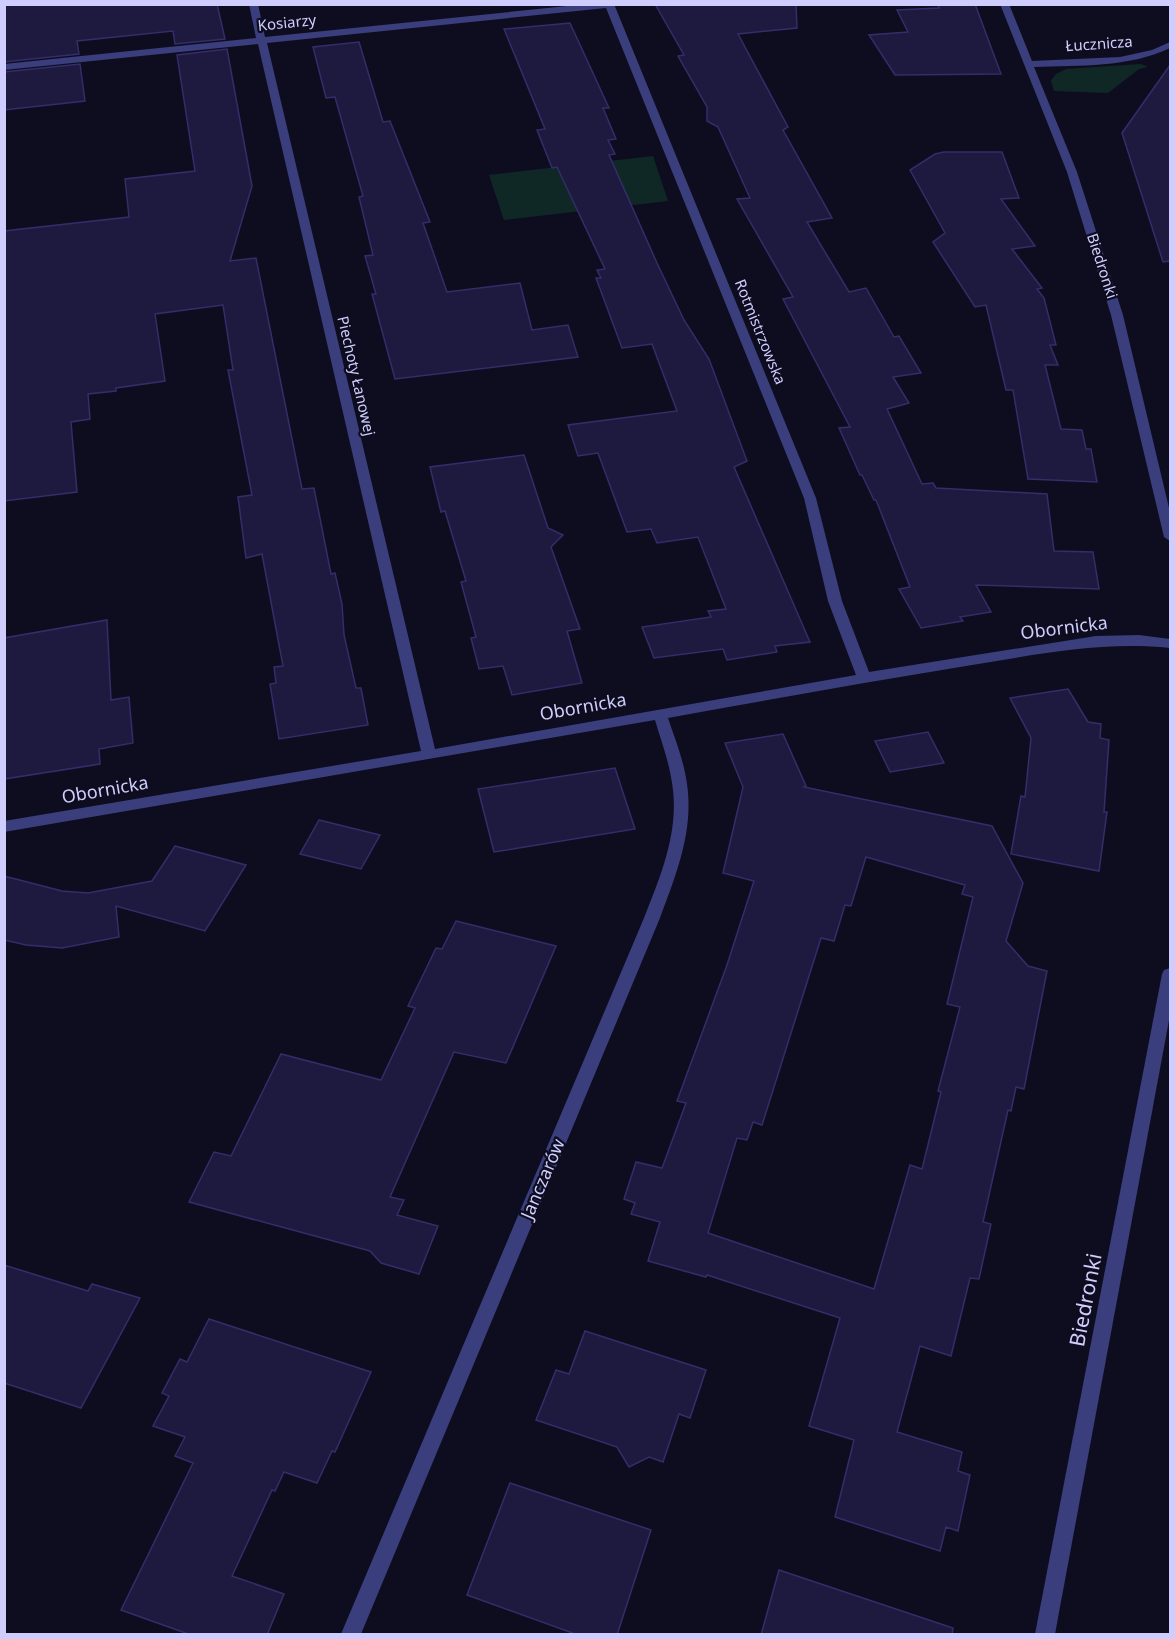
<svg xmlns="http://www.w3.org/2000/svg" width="1175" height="1639" viewBox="0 0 1175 1639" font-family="'Noto Sans',sans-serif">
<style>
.green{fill:#102825}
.building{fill:#1e1a3f;stroke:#332d6a;stroke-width:1.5;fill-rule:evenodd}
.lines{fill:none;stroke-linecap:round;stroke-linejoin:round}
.street{fill:#3a3e7c;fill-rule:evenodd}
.labels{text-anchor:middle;stroke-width:4.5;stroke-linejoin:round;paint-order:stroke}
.far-street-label{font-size:15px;fill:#cecdfd;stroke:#0e0d1f}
.street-label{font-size:18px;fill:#cecdfd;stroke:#0e0d1f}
.near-street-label{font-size:21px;fill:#cecdfd;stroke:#0e0d1f}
</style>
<rect width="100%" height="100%" fill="#0e0d1f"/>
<!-- green -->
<g class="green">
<polygon points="1141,64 1148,67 1139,69 1108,93 1054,91 1051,81 1056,74 1066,69"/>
<polygon points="653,156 668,201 504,220 489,175"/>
</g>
<!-- building -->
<g class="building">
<polygon points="4,4 217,4 225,39 175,44 173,31 77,41 79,54 4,62"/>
<polygon points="655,4 796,4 797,28 738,34 788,127 783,130 832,218 807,222 849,292 866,288 894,337 899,336 921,373 893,377 909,403 887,409 922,484 933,483 936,488 1047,494 1054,551 1093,552 1099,589 976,585 991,612 960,617 963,621 921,628 899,589 910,587 876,500 874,500 862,475 860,475 839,428 850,427 783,299 793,297 737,199 750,198 718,127 707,121 707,107 678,56 684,55"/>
<polygon points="938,4 975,4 1001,74 895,75 869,35 908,32 897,10 939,8"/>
<polygon points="570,23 609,108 603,108 616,139 608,140 615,154 609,155 657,263 684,320 709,359 747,461 734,467 810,642 775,646 777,652 727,660 723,649 654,658 642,627 711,617 708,611 726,609 698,537 657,543 651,529 627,532 598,453 578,456 568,425 677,411 652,344 622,348 596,278 601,278 597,270 605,269 557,167 552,168 537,130 545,129 504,29"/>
<polygon points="359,42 383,122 390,121 430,222 423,223 447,292 520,283 532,330 568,325 578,357 395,379 372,294 376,294 365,256 373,255 359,197 363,196 335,97 326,98 313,47"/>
<polygon points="227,49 252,186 230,261 256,258 302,489 314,488 331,574 335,573 342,604 344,635 356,688 361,688 368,725 279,739 270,684 276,683 274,667 283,666 262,554 246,558 238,497 252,495 228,370 233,370 223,305 155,314 165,381 116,388 116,391 88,394 90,419 71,422 77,492 4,501 4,231 129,217 125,179 195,171 177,55"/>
<polygon points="80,64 85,101 4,110 4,72"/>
<polygon points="1170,65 1170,261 1163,262 1122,133"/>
<polygon points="944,152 1002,152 1019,198 1001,199 1035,246 1012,249 1042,288 1037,289 1044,298 1056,345 1050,345 1058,365 1045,365 1061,429 1082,430 1086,449 1091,449 1097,482 1028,479 1013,390 1006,390 986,305 975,307 933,242 945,233 910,170 935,154"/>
<polygon points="524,455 548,528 563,535 551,547 580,629 567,631 582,683 512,695 503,666 479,669 471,638 476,637 461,582 466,581 445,511 441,512 430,467"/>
<polygon points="107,620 111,700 129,697 133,743 99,749 100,764 4,779 4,638"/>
<polygon points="1068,689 1088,722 1101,724 1100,738 1109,740 1104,812 1107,812 1099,871 1011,854 1021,796 1025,797 1031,738 1010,698"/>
<polygon points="928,732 944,763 890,772 875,741"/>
<path d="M783 734 806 786 804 787 992 826 1023 883 1006 941 1028 966 1047 971 1024 1089 1016 1087 1011 1111 1008 1110 983 1222 991 1224 979 1279 970 1278 951 1356 920 1346 897 1432 962 1452 958 1471 970 1475 958 1531 946 1527 940 1551 835 1517 854 1440 809 1426 840 1318 707 1275 706 1277 648 1261 660 1222 631 1214 635 1203 624 1199 636 1162 662 1168 686 1103 677 1101 727 965 754 881 723 873 743 787 725 743ZM866 857 965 885 962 894 973 897 947 1004 960 1007 938 1091 941 1092 922 1169 910 1165 874 1289 708 1233 737 1138 747 1140 753 1122 762 1125 821 938 834 941 845 905 851 906Z"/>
<polygon points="615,768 635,829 494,852 478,789"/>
<polygon points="319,820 380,835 361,869 300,854"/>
<polygon points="175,846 246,865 205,931 116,906 119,937 62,948 26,945 4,940 4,876 62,891 88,893 152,881"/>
<polygon points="456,921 556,946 506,1063 454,1052 390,1197 404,1200 397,1215 438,1226 419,1274 381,1263 370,1251 189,1202 214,1152 231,1156 281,1054 381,1080 415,1008 408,1006 436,948 442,949"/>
<polygon points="4,1265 88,1291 92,1284 140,1298 81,1408 4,1383"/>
<polygon points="209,1319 371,1372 335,1452 332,1451 317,1483 284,1472 275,1491 272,1490 232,1576 284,1594 267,1635 191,1635 121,1610 193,1463 175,1456 185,1437 153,1426 169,1396 162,1393 180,1359 187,1362"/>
<polygon points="585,1331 706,1370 690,1418 679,1414 663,1462 649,1457 629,1467 617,1447 536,1420 556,1370 569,1374"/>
<polygon points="510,1483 651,1530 617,1635 578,1635 467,1595"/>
<polygon points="779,1570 953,1628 952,1635 761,1635"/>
</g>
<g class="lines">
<!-- street -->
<g class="street">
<path d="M249 4H258L265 37 587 4H614L816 498 842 601 869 672 1096 636 1139 635 1170 639V648C1100 641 1035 655 966 666 867 682 768 700 668 718 675 739 684 761 687 784 694 831 676 875 660 918L361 1634H341L644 918C661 875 680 830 672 783 669 761 661 741 655 720L4 832V821L421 751 258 44 4 70V64L256 38ZM606 8 804 498 828 601 856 675 435 749 267 43Z"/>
<path d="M1000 4H1009L1032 61 1120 57 1152 50 1170 42V48C1128 68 1080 65 1034 67L1077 172 1123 315 1170 512V541L1164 537 1111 315 1067 172Z"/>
<polygon points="1170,968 1170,1015 1055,1634 1035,1634 1162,974 1164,970"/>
</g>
</g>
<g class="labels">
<!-- far-street labels -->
<g class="far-street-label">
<text transform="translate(287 23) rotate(-6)" y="5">Kosiarzy</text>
<text transform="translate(1099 44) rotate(-4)" y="5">Łucznicza</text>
<text transform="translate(1102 266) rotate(72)" y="5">Biedronki</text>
<text transform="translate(760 332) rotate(68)" y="5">Rotmistrzowska</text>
<text transform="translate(356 376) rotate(77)" y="5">Piechoty Łanowej</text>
</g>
<!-- street labels -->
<g class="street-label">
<text transform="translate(1064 628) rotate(-7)" y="6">Obornicka</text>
<text transform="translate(583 707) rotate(-10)" y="6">Obornicka</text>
<text transform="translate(105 790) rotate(-10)" y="6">Obornicka</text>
<text transform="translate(543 1179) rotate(-67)" y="6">Janczarów</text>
</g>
<!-- near-street labels -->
<g class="near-street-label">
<text transform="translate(1086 1300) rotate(-79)" y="7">Biedronki</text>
</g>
</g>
<!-- border -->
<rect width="1175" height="1639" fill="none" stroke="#cecdfd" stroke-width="12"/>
</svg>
